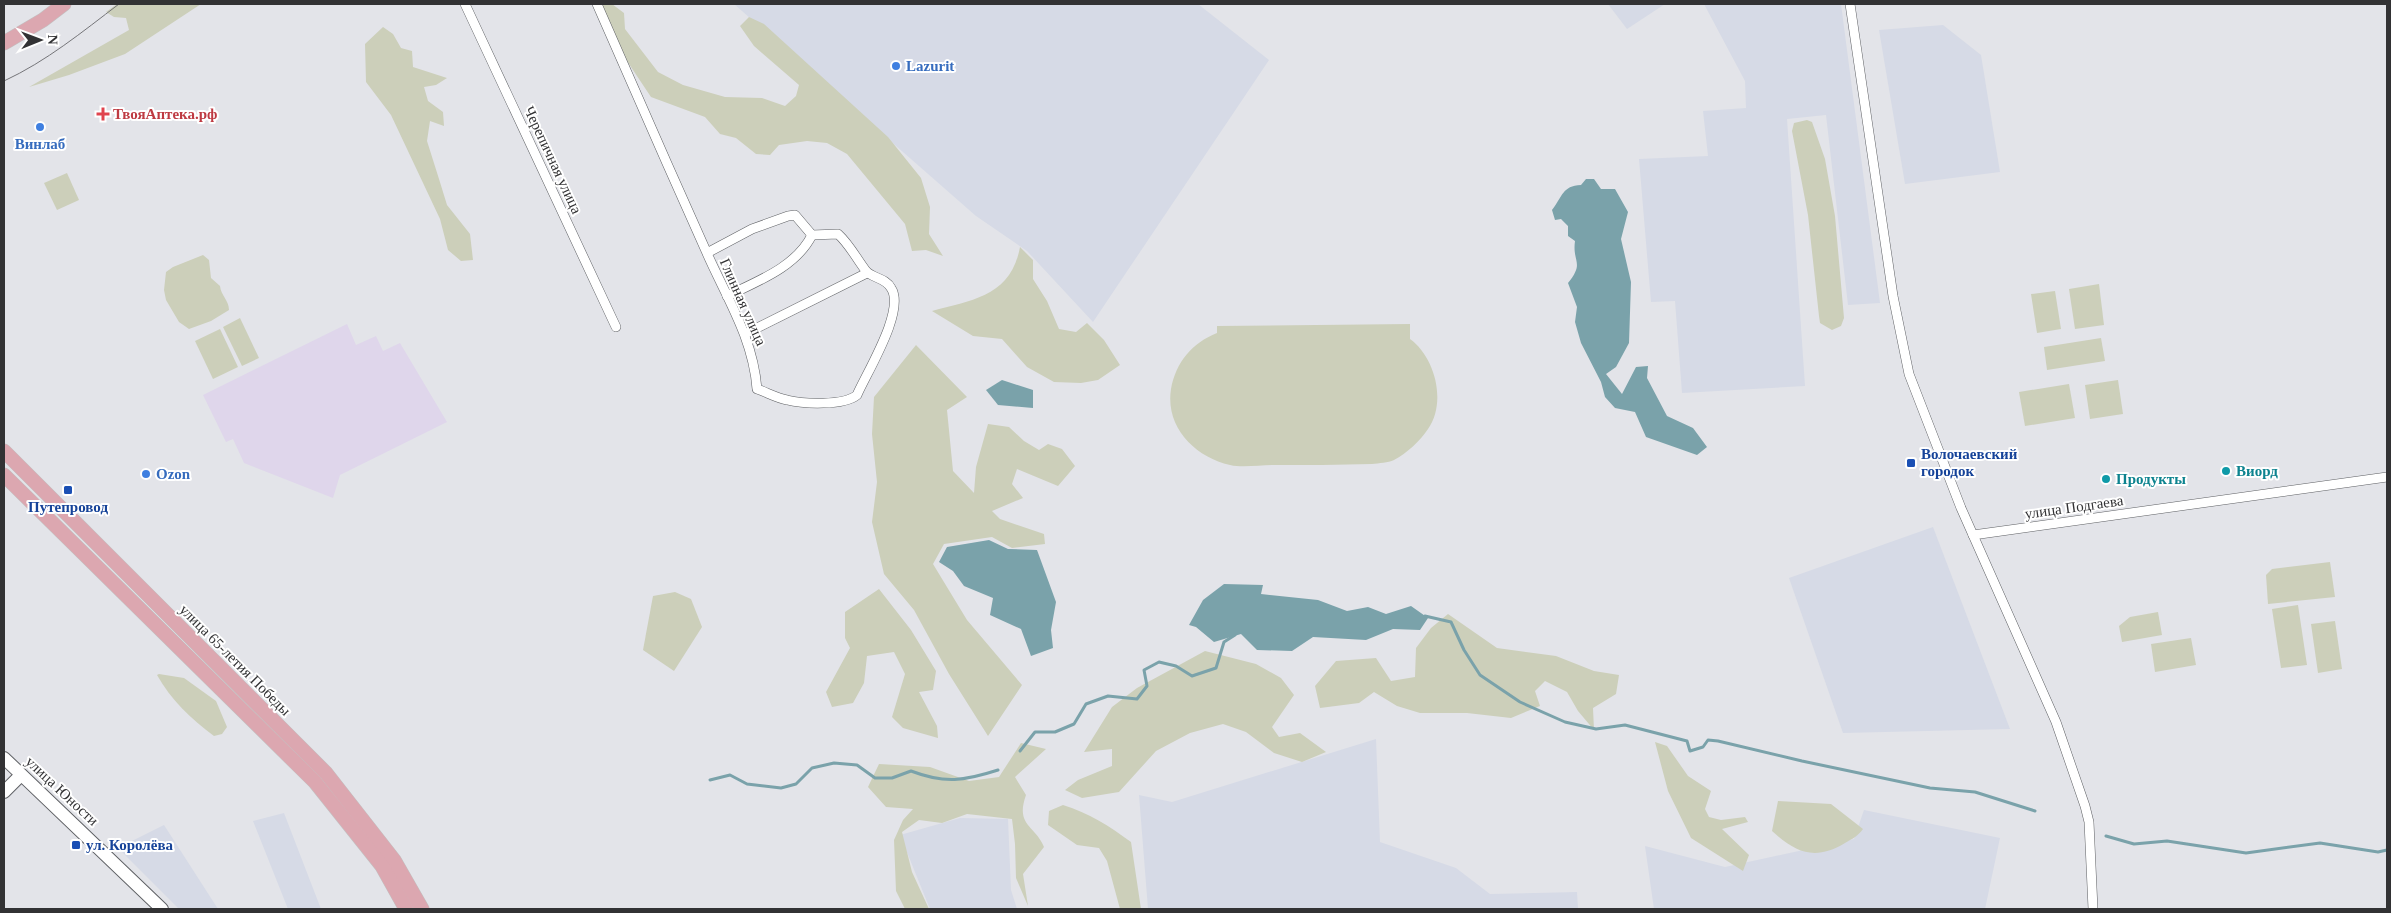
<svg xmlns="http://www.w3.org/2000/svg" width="2391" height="913" viewBox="0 0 2391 913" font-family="Georgia,serif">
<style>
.built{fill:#d6dae6}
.education{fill:#dfd6eb}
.green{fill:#cccfba}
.water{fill:#7aa2aa}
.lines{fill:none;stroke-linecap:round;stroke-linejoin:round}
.stream{stroke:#7aa2aa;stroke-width:3}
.street-casing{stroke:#5e6064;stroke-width:10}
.secondary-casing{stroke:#5e6064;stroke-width:14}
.primary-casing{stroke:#c2c2c2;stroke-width:15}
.street{stroke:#fff;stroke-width:9}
.secondary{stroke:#fff;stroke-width:12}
.primary{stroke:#dca7b0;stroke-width:14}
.tram{stroke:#757579;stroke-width:1}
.shop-dot{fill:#3f7fe0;stroke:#fff;stroke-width:2}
.health-dot{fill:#e0444e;stroke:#fff;stroke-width:2}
.transit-dot{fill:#1a4fb4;stroke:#fff;stroke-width:2}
.culture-dot{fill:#0f9aa8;stroke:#fff;stroke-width:2}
.labels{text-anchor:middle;stroke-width:4;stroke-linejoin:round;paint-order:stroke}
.shop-label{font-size:15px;font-weight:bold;fill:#366cbe;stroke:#fff;text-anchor:start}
.health-label{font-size:15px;font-weight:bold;fill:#be3a42;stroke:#fff;text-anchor:start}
.street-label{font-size:15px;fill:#323234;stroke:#fff}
.transit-label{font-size:15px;font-weight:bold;fill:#164399;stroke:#fff;text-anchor:start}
.culture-label{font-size:15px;font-weight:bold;fill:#0d838f;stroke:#fff;text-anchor:start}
</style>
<rect width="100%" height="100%" fill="#e3e4e9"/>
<!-- built -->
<g class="built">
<polygon points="734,4 1198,4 1269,60 1093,322 1027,251 976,216"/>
<polygon points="1608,4 1665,4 1627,29"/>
<polygon points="1704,4 1841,4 1880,303 1848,305 1826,115 1787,119 1805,386 1682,393 1675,301 1651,302 1639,159 1708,156 1703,111 1746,108 1745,81"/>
<polygon points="1943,25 1981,55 2000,172 1905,184 1879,30"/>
<polygon points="1933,527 2010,729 1843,733 1789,578"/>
<polygon points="1376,739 1380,842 1456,868 1490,894 1577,892 1578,909 1148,909 1139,795 1172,802"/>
<polygon points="1864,810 2000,838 1985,909 1654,909 1645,846 1725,867 1854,839"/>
<polygon points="284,813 321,909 288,909 253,821"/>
<polygon points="960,818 1008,819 1011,890 1017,909 930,909 900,835"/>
<polygon points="164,825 218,909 179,909 118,848"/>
</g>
<!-- education -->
<polygon class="education" points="347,324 356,345 376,336 383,351 400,343 447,422 340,475 333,498 244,463 233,439 226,442 203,395"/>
<!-- green -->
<g class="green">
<polygon points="117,4 201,4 125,54 69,75 29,87 129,30 126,18 114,17 106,12"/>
<polygon points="599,4 612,4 624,13 625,29 658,72 683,85 725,97 762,98 785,106 796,96 799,85 754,46 740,26 749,17 764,24 888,137 921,178 930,207 929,234 943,256 926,250 912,251 905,224 847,154 827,143 807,141 779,145 770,155 756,154 736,138 720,134 705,117 651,97 621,52"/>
<polygon points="383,27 393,34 401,48 412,51 413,67 447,78 436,85 424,87 428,101 443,112 444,126 430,121 427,141 439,179 447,205 470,234 473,260 461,261 448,250 440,219 391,115 366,82 365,44"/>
<polygon points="1807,120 1812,122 1825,159 1835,216 1844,318 1841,326 1832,330 1820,323 1819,316 1808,215 1792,131 1794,123"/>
<polygon points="67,173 79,200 57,210 44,183"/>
<path d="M1020 247 1033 260V279L1047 301 1059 329 1076 332 1087 323 1104 340 1120 365 1098 380 1081 383 1054 382 1027 367 1002 339 973 336 932 311C973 300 1011 296 1020 247Z"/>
<path d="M203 255 209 260 211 278 220 286C221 296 229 300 229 310L211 321 189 329 179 322 166 300 164 290 166 272 173 267Z"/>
<polygon points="2099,284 2104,325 2075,329 2069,289"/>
<polygon points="2055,291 2061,329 2037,333 2031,294"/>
<polygon points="240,318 259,358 242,366 223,327"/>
<path d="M1410 324V339C1435 357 1447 402 1428 429 1420 441 1407 453 1394 460 1388 463 1379 463 1372 464 1339 465 1305 465 1272 465 1259 465 1243 468 1230 465 1195 457 1165 427 1171 389 1176 362 1192 343 1217 333V326Z"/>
<polygon points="220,329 238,367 213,379 195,341"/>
<polygon points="2101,338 2105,361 2047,370 2044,347"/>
<polygon points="916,345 967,397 947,410 953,471 974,493 976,467 988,424 1009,427 1024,441 1039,450 1048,444 1062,449 1075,466 1058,486 1017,469 1012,484 1023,498 992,511 1000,519 1044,534 1045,544 1012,548 992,537 944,544 933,564 967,620 1022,685 988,736 949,674 914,610 884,574 872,522 877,482 872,434 874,397"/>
<polygon points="2118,380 2123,414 2090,419 2085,385"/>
<polygon points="2069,384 2075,418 2025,426 2019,392"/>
<polygon points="2330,562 2335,597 2268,604 2266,575 2272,569"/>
<polygon points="879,589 911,630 936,671 933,690 919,692 937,726 938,738 903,728 892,717 905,674 894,652 867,656 864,683 853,703 832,707 826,692 850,648 845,638 845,612"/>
<polygon points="675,592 691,599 702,627 674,671 643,650 653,596"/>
<polygon points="2298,605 2307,665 2281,668 2272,609"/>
<polygon points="2158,612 2162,635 2122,642 2119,626 2130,617"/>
<polygon points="1448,614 1497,648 1556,656 1594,671 1619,675 1616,694 1593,708 1594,730 1578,711 1567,692 1545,681 1535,691 1540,706 1511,718 1467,713 1420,713 1397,706 1374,692 1359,703 1320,708 1315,686 1336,661 1376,658 1391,681 1415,677 1416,648 1431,628"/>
<polygon points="2335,621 2342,669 2318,673 2311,624"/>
<polygon points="2191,638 2196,665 2155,672 2151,644"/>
<polygon points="1205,651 1256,664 1281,678 1294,695 1272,727 1279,737 1300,733 1326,752 1302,762 1274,753 1246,732 1223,724 1190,733 1156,751 1119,792 1082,798 1065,790 1078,780 1112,766 1112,749 1084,752 1112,707 1137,688"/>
<path d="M159 674 184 678 216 701 227 727 222 734 214 736C191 719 171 700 157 675Z"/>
<polygon points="1655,742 1667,746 1688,776 1711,791 1705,809 1709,817 1721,820 1745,817 1748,822 1722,829 1749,855 1743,871 1691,838 1668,791"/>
<path d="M1021 743 1046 749 1015 777 1026 795C1015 826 1035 825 1044 847L1023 874 1028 906 1016 878 1015 844 1012 819 967 814 942 823 919 820 902 832 912 872 929 909H905L896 891 894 840 903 820 913 809 886 807 868 787 879 764 930 767 969 781 999 777Z"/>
<path d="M1778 801 1831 804 1863 829C1858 836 1852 839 1845 843 1815 861 1796 853 1772 831Z"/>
<path d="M1063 805C1089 813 1109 826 1131 842L1141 909H1120L1107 861 1099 848 1077 845 1048 825 1049 811Z"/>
</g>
<!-- water -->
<g class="water">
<path d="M1586 179H1594L1601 189H1615L1628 212 1621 239 1631 282 1629 343 1616 367 1606 374 1622 394 1636 367 1648 366 1647 378 1667 416 1693 428 1707 447 1697 455 1646 437 1635 412 1615 408 1605 397 1601 382 1581 343 1575 322 1577 307 1568 283C1585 262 1572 263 1575 241L1568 236V226L1561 219 1555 220 1552 210C1563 196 1562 186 1581 185Z"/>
<polygon points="1002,380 1033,390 1033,408 998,405 986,390"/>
<polygon points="989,540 1008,549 1037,550 1056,602 1051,630 1053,648 1031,656 1021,629 990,615 993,598 964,586 953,571 939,562 947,547"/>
<polygon points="1224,584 1263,585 1261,594 1318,600 1347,611 1368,607 1386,614 1411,606 1428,618 1420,630 1393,629 1366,640 1313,637 1292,651 1257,650 1241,634 1214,642 1196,627 1189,625 1203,600"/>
</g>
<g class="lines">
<!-- stream -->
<g class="stream">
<polyline points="1425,616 1451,622 1464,650 1480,675 1520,702 1565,722 1596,729 1625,725 1687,741 1690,751 1703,747 1708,740 1718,741 1802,761 1930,788 1975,792 2035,811"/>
<polyline points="1020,751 1035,732 1055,732 1074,724 1086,704 1108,696 1137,699 1147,686 1144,670 1159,662 1176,666 1192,676 1216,668 1224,642 1235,635"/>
<path d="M710 780 730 775 747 784 781 788 796 784 812 768 834 763 857 765 875 778H892L911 771C945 784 964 781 998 770"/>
<polyline points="2106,836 2134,844 2167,841 2246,853 2320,843 2378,852 2387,850"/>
</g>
<!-- street casing -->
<g class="street-casing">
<g id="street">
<polyline points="465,4 616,327"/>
<path d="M597 4C633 86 669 169 706 251 726 297 753 337 757 389 766 392 777 398 787 400 803 404 844 406 857 395 867 372 906 310 891 288 886 278 872 278 866 271 856 258 850 245 838 234L812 235 795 215 788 216 752 229 707 253"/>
<polyline points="1850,4 1893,296 1909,374 1961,508 2056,722 2085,806 2089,822 2093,909"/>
<path d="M727 296C758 281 796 267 812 235"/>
<polyline points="745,334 867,273"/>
<polyline points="1973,535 2387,477"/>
</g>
</g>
<!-- secondary casing -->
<g class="secondary-casing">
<g id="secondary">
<polyline points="4,758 162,909"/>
<polyline points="4,792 21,775"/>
</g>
</g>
<!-- primary casing -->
<g class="primary-casing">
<g id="primary">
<polyline points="4,43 43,20 64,4"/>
<polyline points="4,451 326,773 394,860 422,909"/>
<polyline points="4,475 315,782 382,866 406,909"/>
</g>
</g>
<!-- street -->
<use href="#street" class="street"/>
<!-- secondary -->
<use href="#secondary" class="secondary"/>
<!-- primary -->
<use href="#primary" class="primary"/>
<!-- tram -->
<path class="tram" d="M4 81C47 61 82 32 119 4"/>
</g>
<!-- markers -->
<g class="shop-dot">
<circle cx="896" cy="66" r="5"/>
<circle cx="40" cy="127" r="5"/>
<circle cx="146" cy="474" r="5"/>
</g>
<path class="health-dot" d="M100.5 106.5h5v5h5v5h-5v5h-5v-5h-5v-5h5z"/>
<g class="transit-dot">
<rect x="1906" y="458" width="10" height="10" rx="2.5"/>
<rect x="63" y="485" width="10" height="10" rx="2.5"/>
<rect x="71" y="840" width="10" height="10" rx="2.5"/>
</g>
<g class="culture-dot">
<circle cx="2226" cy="471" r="5"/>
<circle cx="2106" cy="479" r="5"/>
</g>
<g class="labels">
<!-- shop labels -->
<g class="shop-label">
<text x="906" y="71">Lazurit</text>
<text x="40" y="149" text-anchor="middle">Винлаб</text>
<text x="156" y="479">Ozon</text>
</g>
<!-- health labels -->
<g class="health-label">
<text x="113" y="119">ТвояАптека.рф</text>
</g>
<!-- street labels -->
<g class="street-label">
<text transform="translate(553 160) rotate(65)" y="5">Черепичная улица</text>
<text transform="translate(743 302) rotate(66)" y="5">Глинная улица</text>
<text transform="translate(2074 507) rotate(-8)" y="5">улица Подгаева</text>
<text transform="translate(235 660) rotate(45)" y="5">улица 65-летия Победы</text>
<text transform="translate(62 791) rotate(43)" y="5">улица Юности</text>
</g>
<!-- transit labels -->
<g class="transit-label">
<text x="1921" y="459">Волочаевский<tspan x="1921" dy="17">городок</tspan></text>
<text x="68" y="512" text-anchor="middle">Путепровод</text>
<text x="86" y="850">ул. Королёва</text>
</g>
<!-- culture labels -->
<g class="culture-label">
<text x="2236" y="476">Виорд</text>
<text x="2116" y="484">Продукты</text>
</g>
</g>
<!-- border -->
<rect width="2391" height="913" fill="none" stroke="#323234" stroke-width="10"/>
<!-- north arrow -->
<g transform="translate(40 40) rotate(89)" stroke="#ffffff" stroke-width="4" paint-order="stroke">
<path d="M0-4L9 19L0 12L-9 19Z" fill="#323234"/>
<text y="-8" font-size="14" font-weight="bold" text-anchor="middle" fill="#323234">N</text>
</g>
</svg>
